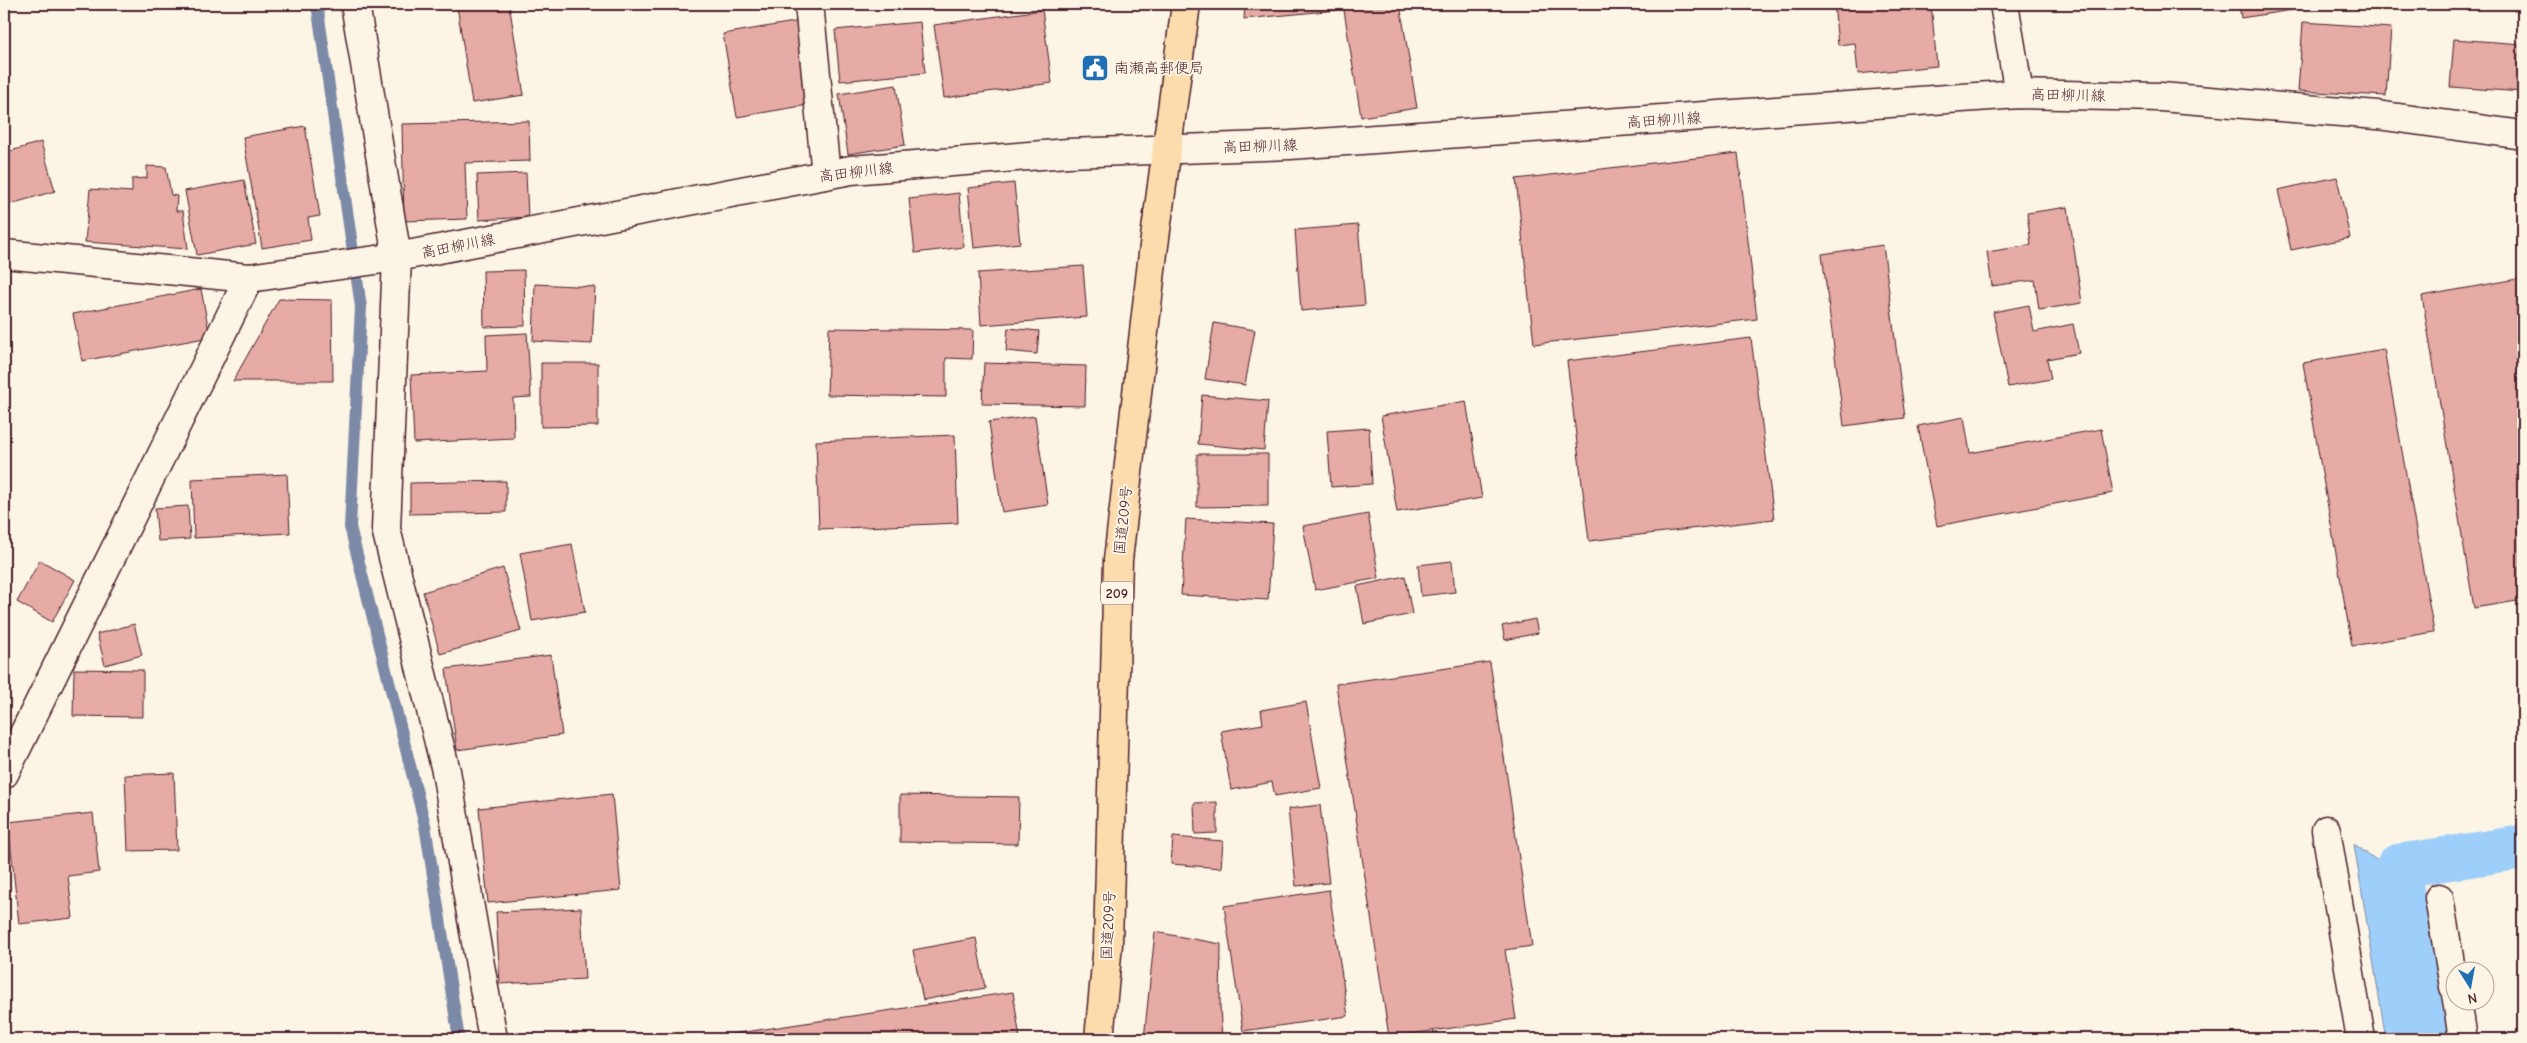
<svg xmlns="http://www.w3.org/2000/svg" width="2527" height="1043" viewBox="0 0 2527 1043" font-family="'Comic Neue','Klee One',sans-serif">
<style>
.water{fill:#9ecffa;stroke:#7c89a7}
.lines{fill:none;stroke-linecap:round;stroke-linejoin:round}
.stream{stroke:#7c89a7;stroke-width:12}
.canal{stroke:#9ecffa;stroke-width:44}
.building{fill:#e5aba4;stroke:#4a1f2b}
.street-casing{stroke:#4a1f2b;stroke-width:31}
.secondary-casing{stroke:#4a1f2b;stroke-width:31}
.highway-casing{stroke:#4a1f2b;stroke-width:31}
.street{stroke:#fcf5e5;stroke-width:28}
.secondary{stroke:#fcf5e5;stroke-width:28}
.highway{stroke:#fcdcac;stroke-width:28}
.labels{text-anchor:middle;stroke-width:4;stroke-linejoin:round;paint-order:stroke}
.shield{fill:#fcf5e5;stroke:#7f5f63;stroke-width:1}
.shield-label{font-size:14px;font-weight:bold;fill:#4a1f2b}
.poi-label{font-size:15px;fill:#4a1f2b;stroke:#fcf5e5;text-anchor:start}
.street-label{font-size:15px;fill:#4a1f2b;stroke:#fcf5e5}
</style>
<rect width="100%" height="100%" fill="#fcf5e5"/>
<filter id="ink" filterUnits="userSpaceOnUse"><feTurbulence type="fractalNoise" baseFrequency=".02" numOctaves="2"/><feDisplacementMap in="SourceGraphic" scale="10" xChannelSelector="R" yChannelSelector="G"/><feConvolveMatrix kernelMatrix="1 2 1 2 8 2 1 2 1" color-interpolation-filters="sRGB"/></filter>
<g filter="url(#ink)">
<!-- water -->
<polygon class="water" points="2354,844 2424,894 2447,1039 2386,1039"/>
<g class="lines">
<!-- stream -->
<polyline class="stream" points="317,4 361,307 350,527 425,825 459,1039"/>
<!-- canal -->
<polyline class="canal" points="2426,1039 2398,866 2523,847"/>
</g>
<!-- building -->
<g class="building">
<polygon points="471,4 509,4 524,95 472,103 457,6"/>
<polygon points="1245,4 1336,4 1337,10 1244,19"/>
<polygon points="1343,4 1400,4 1417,108 1361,117"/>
<polygon points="1834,4 1931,4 1937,66 1858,74 1855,43 1838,45"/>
<polygon points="2239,4 2331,4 2241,18"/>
<polygon points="1042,10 1052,83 944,98 934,25"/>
<polygon points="806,20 820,103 737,117 723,34"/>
<polygon points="920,22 925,73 840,81 835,30"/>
<polygon points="2303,22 2391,28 2386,96 2298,91"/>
<polygon points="2454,39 2523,44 2523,92 2450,87"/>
<polygon points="896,85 905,145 848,154 839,94"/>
<polygon points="529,121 530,161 465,163 467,219 404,221 402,124"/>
<polygon points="305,126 320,216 308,218 311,240 262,248 243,137"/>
<polygon points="41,142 55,191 4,206 4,153"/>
<polygon points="1738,153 1757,319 1534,344 1516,179"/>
<polygon points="147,166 166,167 171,195 177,196 176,211 183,211 188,249 85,242 90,189 132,192 132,179 147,178"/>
<polygon points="526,173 528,217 479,220 477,175"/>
<polygon points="2337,177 2350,238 2291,250 2278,190"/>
<polygon points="244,180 256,244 197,255 185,191"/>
<polygon points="1014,183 1020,243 974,248 968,188"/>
<polygon points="959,193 964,247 915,253 909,199"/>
<polygon points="2068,207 2082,303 2039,310 2035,280 1992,286 1987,252 2031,245 2027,213"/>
<polygon points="1358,225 1365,305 1301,311 1295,230"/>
<polygon points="1883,245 1905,418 1844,426 1822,254"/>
<polygon points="1083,266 1087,317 981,325 978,273"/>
<polygon points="524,270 525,326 484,327 483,271"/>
<polygon points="2523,278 2523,600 2474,608 2422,296"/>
<polygon points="535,284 595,287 592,344 533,341"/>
<polygon points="201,289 210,337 82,361 73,314"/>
<polygon points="279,299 332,300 333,381 233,381"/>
<polygon points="2029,305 2034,332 2073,324 2079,353 2047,359 2051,379 2008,387 1993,312"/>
<polygon points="1214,323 1255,330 1245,385 1205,379"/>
<polygon points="829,328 973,330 972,359 946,358 946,397 827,395"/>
<polygon points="1008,328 1039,331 1037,354 1006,351"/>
<polygon points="527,333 531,397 513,398 514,438 414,443 411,375 487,371 486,335"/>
<polygon points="1751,338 1774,519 1589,541 1567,361"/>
<polygon points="2384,349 2434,632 2352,646 2303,363"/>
<polygon points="541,363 598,363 598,426 541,427"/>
<polygon points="984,363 1086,366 1085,406 982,404"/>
<polygon points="1202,395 1268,401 1264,450 1198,444"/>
<polygon points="1466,401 1482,498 1397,512 1381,416"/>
<polygon points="1035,416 1048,505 1002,512 989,422"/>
<polygon points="1964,417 1970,453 2101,429 2113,493 1937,526 1918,426"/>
<polygon points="1369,428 1372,484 1331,487 1327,431"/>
<polygon points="955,435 958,523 819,529 816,441"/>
<polygon points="1197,454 1268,454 1268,506 1197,507"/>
<polygon points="287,474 290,533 194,538 192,479"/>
<polygon points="506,481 506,512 410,514 410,483"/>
<polygon points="188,506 190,539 158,541 155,508"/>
<polygon points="1368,514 1379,578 1315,590 1303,526"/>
<polygon points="1186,519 1273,524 1268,600 1181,595"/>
<polygon points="572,544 585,612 532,621 520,553"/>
<polygon points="40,560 75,580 52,622 17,602"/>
<polygon points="1452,561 1455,592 1421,596 1418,565"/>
<polygon points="503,568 521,631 440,654 423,592"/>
<polygon points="1405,576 1412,614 1364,624 1357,586"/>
<polygon points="1535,619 1538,633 1505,640 1502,626"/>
<polygon points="134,624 142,655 105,665 97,634"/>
<polygon points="551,655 562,735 457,750 446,669"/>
<polygon points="1490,662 1532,946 1505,950 1516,1019 1389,1037 1336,684"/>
<polygon points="74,669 143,670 143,717 73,716"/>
<polygon points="1306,702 1321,788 1275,796 1272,782 1231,790 1221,731 1263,724 1261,710"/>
<polygon points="174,773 177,850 128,851 125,775"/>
<polygon points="612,794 621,890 488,903 479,808"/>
<polygon points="900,795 1019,797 1018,844 900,842"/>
<polygon points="1217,802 1217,833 1195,834 1194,803"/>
<polygon points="1320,805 1329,883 1296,886 1288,809"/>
<polygon points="93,813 99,872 68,876 73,918 19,924 8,822"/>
<polygon points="1173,837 1223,841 1221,868 1171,864"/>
<polygon points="1329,890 1348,1016 1243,1031 1224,906"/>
<polygon points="581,908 585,979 500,984 496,912"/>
<polygon points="1155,932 1221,944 1220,1006 1222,1039 1144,1039"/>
<polygon points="976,938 985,988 923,1000 913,950"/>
<polygon points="1013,992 1020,1039 698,1039"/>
</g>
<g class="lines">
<!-- street casing -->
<g class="street-casing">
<g id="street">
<polyline points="355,4 397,257 386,529 446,771 493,1039"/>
<polyline points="809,4 826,175"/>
<polyline points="2004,4 2019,94"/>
<polyline points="4,774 249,278"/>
<polyline points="2326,830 2361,1039"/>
<polyline points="2439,898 2454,987"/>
<polyline points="2457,1000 2463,1039"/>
</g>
</g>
<!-- secondary casing -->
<g class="secondary-casing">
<polyline id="secondary" points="4,254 249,278 397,257 851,170 1068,153 1290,145 2019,94 2161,97 2377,115 2523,135"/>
</g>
<!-- highway casing -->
<g class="highway-casing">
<polyline id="highway" points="1099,1039 1108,944 1118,560 1153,253 1186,4"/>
</g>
<!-- street -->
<use href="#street" class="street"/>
<!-- secondary -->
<use href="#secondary" class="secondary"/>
<!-- highway -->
<use href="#highway" class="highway"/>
</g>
</g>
<!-- icons -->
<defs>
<g id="civic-square" transform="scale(1.4375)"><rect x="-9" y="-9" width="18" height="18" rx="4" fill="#1f6fb2" stroke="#fcf5e5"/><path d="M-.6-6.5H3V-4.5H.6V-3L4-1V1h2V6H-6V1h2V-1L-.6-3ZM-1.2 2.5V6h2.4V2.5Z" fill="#fff"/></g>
</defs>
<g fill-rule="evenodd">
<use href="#civic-square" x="1095" y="68"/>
</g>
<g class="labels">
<!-- shield labels -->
<rect class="shield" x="1101" y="581.5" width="32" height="23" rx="4"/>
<g class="shield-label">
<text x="1117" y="598">209</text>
</g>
<!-- poi labels -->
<g class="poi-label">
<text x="1114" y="73">南瀬高郵便局</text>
</g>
<!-- street labels -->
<g class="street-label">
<text transform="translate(2068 95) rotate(1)" y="5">高田柳川線</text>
<text transform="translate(1664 120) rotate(-4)" y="5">高田柳川線</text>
<text transform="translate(1260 146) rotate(-2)" y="5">高田柳川線</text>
<text transform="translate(856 172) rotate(-7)" y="5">高田柳川線</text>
<text transform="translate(458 246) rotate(-11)" y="5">高田柳川線</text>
<text transform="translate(1123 520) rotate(-84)" y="5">国道209号</text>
<text transform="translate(1108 925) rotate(-87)" y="5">国道209号</text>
</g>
</g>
<!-- margin -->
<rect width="2527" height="1043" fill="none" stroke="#fcf5e5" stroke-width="20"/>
<rect x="10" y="10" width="2507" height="1023" fill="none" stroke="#4a1f2b" stroke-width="2" filter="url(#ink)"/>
<!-- north arrow -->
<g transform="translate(2470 986) rotate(169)"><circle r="24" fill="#fcf5e5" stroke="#b59f9b"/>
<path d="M0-4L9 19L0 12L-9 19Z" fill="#1f6fb2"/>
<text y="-8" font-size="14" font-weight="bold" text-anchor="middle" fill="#4a1f2b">N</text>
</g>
</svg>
